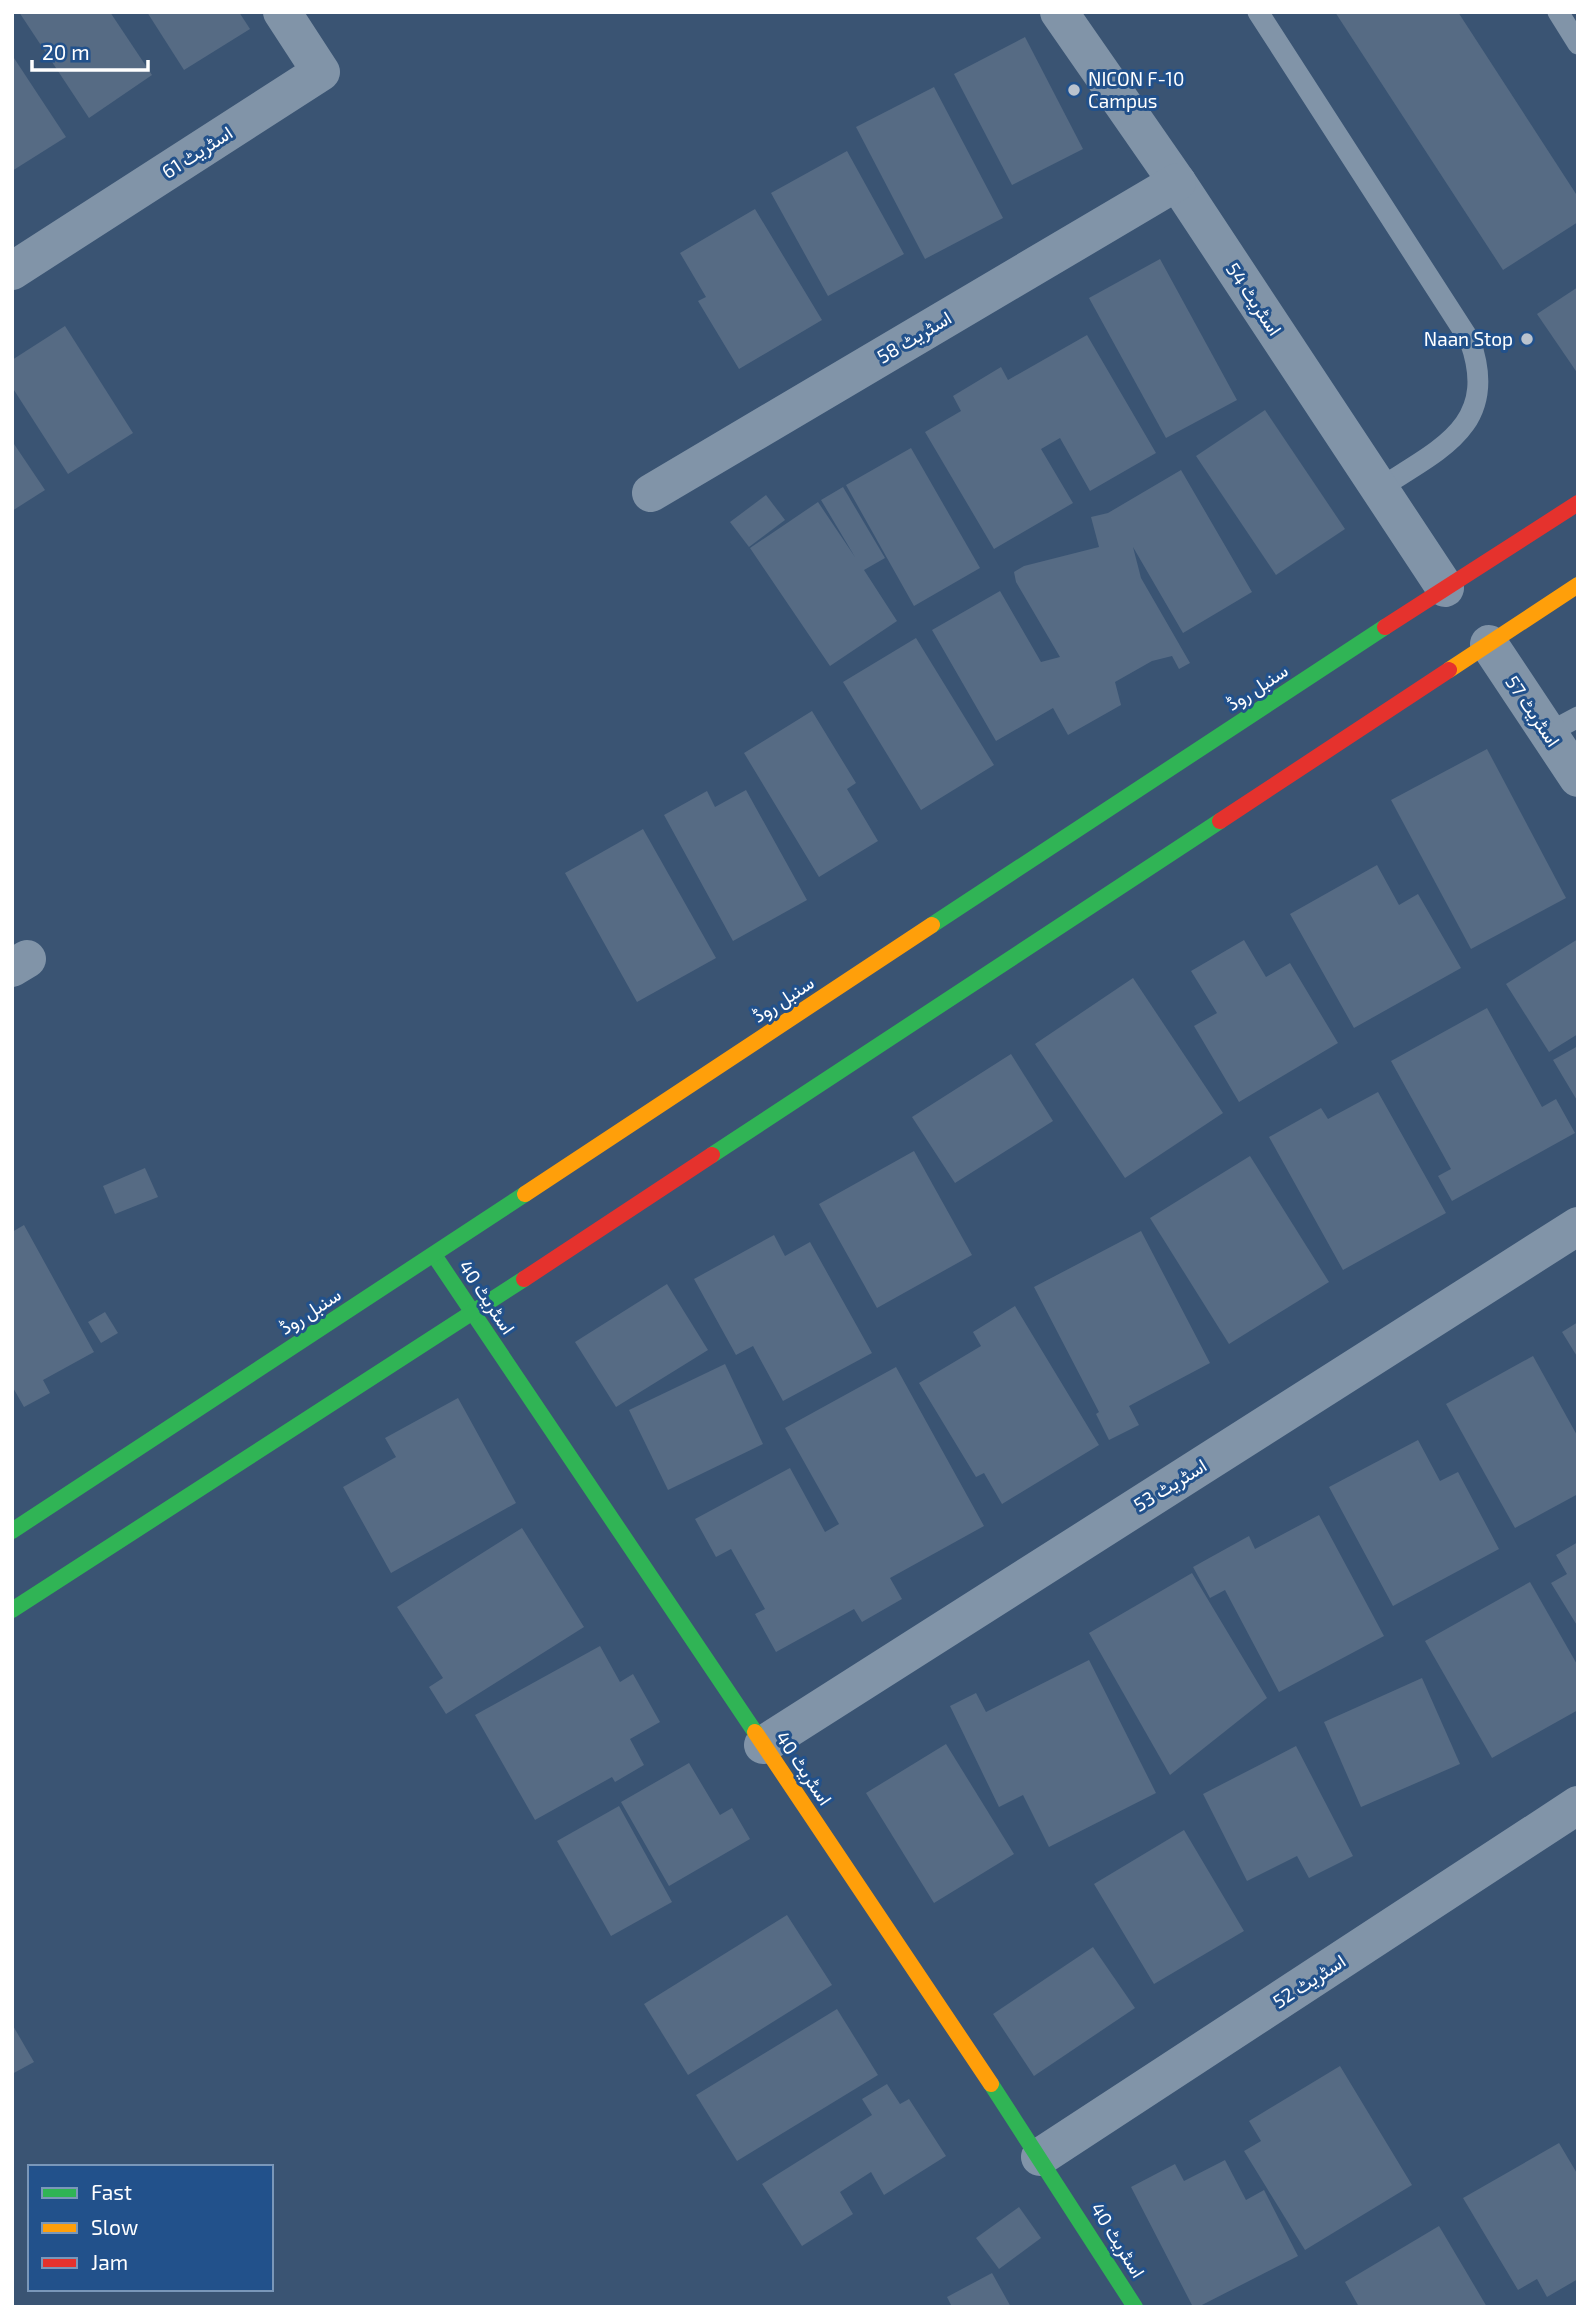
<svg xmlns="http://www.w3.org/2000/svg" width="1590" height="2319" viewBox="0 0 1590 2319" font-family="'Exo 2',Vazirmatn,sans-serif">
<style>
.building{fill:#566b84}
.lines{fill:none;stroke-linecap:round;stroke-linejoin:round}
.lane{stroke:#8194a8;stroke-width:21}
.street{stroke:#8194a8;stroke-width:38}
.fast{stroke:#30b455;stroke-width:16}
.slow{stroke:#ff9f0a;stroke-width:16}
.jam{stroke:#e5322d;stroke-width:16}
.poi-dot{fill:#bac3ce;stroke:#22518b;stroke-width:2.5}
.labels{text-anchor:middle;stroke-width:6;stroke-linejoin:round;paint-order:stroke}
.poi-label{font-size:19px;fill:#fff;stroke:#22518b;text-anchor:start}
.street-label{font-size:19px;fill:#fff;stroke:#22518b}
</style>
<rect width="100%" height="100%" fill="#3a5473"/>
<!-- building -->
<g class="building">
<polygon points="19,12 110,12 152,75 89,118"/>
<polygon points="147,12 239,12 250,29 184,70"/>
<polygon points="1335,12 1458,12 1578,197 1578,222 1503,270"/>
<polygon points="1025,37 1083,149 1012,185 954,74"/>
<polygon points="12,55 66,137 12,171"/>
<polygon points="934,87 1003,218 925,259 856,127"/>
<polygon points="847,151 904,254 828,296 771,193"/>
<polygon points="755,209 822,320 739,369 698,301 706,297 680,253"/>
<polygon points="1160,259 1237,400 1166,438 1089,298"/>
<polygon points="1578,287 1578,374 1537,314"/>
<polygon points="65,326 133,433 68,474 12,387 12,360"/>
<polygon points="1087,335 1156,453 1090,491 1060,438 1041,449 1073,503 994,549 925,432 961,411 953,396 1001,367 1008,380"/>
<polygon points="1265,410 1345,529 1276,575 1196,456"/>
<polygon points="12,441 45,490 12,511"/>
<polygon points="911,448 980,568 914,606 846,485"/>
<polygon points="1181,470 1252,592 1183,633 1133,547 1141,578 1190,663 1179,669 1172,656 1152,661 1115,682 1121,705 1068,735 1053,708 996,741 932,630 1000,591 1041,662 1060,657 1016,582 1014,572 1024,566 1099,547 1091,517 1108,513"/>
<polygon points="843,487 885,558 864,570 897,621 830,666 750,548 818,502 855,557 821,500"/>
<polygon points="766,495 785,520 749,547 730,522"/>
<polygon points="916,638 994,765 921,810 843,682"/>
<polygon points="812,711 856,783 847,789 878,841 819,877 744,753"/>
<polygon points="1487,749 1566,898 1471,949 1391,800"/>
<polygon points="746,790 807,900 733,941 664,815 707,791 715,807"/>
<polygon points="643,829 716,958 637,1002 565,873"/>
<polygon points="1377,865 1399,905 1418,894 1461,968 1354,1028 1290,914"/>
<polygon points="1578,939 1578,1034 1549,1052 1506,984"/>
<polygon points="1244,940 1266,977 1290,963 1338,1043 1239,1102 1194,1026 1217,1013 1191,971"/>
<polygon points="1133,978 1223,1113 1125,1178 1035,1044"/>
<polygon points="1487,1008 1542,1107 1556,1099 1575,1133 1452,1201 1438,1176 1451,1169 1391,1061"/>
<polygon points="1578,1046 1578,1102 1553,1060"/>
<polygon points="1011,1054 1053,1121 955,1183 912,1117"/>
<polygon points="1378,1092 1446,1213 1343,1270 1269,1137 1321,1108 1328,1119"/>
<polygon points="914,1151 972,1255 877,1308 819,1204"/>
<polygon points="1250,1156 1329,1282 1229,1344 1150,1218"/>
<polygon points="145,1168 158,1197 115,1214 103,1186"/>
<polygon points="24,1225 94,1352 43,1380 50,1393 24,1407 12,1386 12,1232"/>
<polygon points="1141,1231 1210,1363 1129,1406 1139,1425 1109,1440 1096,1414 1099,1412 1034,1287"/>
<polygon points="774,1235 785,1256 810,1242 872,1353 783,1401 753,1346 736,1355 694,1279"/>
<polygon points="667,1284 708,1350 616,1407 575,1342"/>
<polygon points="1015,1306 1099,1445 1002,1504 984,1473 976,1477 919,1383 981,1346 973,1332"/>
<polygon points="105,1312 118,1333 101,1343 88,1322"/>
<polygon points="1578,1322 1578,1358 1562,1332"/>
<polygon points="1533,1356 1578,1437 1578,1494 1515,1528 1446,1404"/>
<polygon points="725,1364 763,1444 668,1490 629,1410"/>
<polygon points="896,1367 984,1526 890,1578 902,1599 862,1622 854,1609 776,1652 755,1614 765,1609 731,1549 716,1557 695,1519 790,1468 825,1532 839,1524 785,1428"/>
<polygon points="458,1398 516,1503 391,1573 343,1487 396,1457 385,1438"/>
<polygon points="1418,1440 1440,1481 1458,1472 1499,1549 1393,1606 1329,1487"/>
<polygon points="1319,1515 1384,1636 1279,1692 1225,1590 1210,1598 1193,1567 1249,1536 1255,1549"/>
<polygon points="522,1528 584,1627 446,1714 429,1687 443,1678 397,1607"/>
<polygon points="1578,1542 1578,1627 1551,1583 1567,1574 1556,1555"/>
<polygon points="1192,1573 1267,1698 1170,1775 1089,1633"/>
<polygon points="1530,1582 1578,1666 1578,1710 1492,1758 1425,1641"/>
<polygon points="600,1646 620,1682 633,1674 660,1722 630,1739 644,1765 615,1782 612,1777 535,1820 475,1715"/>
<polygon points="1089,1660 1156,1793 1049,1847 1023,1795 999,1807 950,1706 976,1693 986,1712"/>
<polygon points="1422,1678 1460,1764 1361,1807 1324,1722"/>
<polygon points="946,1744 1014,1854 934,1903 866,1793"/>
<polygon points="1296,1746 1353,1856 1309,1878 1297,1856 1247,1881 1203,1794"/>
<polygon points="689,1763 720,1815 732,1808 750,1839 669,1886 621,1802"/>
<polygon points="619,1806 672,1902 611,1936 557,1841"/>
<polygon points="1184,1830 1244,1931 1154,1984 1094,1884"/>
<polygon points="787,1915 832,1985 688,2075 644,2004"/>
<polygon points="1093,1947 1135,2008 1034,2076 993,2014"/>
<polygon points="837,2009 878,2075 737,2161 696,2095"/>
<polygon points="12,2024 34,2062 12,2074"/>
<polygon points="1340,2066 1412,2185 1305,2250 1244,2151 1261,2141 1249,2121"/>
<polygon points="887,2084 900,2104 909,2099 946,2156 884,2195 871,2172 840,2192 853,2214 802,2246 762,2184 872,2115 862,2099"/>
<polygon points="1559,2143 1578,2175 1578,2279 1547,2297 1537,2279 1518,2290 1463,2198"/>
<polygon points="1225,2160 1246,2200 1264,2190 1298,2256 1198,2307 1193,2307 1131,2187 1175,2164 1184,2181"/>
<polygon points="1019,2207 1041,2238 999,2269 976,2238"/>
<polygon points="1439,2226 1487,2307 1359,2307 1345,2282"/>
<polygon points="992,2273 1011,2307 952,2307 947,2297"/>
</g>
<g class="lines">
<!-- lane -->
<g class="lane">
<path d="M1258 12 1470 341C1500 425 1440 449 1380 488"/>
<polyline points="1558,12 1578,44"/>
<polyline points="1548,733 1578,717"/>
</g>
<!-- street -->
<g class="street">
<polyline points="1059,12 1177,182 1445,588"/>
<polyline points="12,271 321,72 282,12"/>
<polyline points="651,493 1177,182"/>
<polyline points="1489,644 1578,778"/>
<polyline points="12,968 27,959"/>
<polyline points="763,1745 1578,1226"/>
<polyline points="1040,2157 1578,1805"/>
</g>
<!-- fast -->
<g class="fast">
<polyline points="932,925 1385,627"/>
<polyline points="712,1155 1220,821"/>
<polyline points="434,1255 755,1732"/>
<polyline points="12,1531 525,1194"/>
<polyline points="12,1610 524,1279"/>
<polyline points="991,2084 1135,2307"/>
</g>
<!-- slow -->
<g class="slow">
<polyline points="1449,670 1578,585"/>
<polyline points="525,1194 932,925"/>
<polyline points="755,1732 991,2084"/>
</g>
<!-- jam -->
<g class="jam">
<polyline points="1385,627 1578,503"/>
<polyline points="1220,821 1449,670"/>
<polyline points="524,1279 712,1155"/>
</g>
</g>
<!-- markers -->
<g class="poi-dot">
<circle cx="1074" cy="90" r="7"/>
<circle cx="1527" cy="339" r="7"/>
</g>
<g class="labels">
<!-- poi labels -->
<g class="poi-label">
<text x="1088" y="86">NICON F-10<tspan x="1088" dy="22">Campus</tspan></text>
<text x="1513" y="346" text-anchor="end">Naan Stop</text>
</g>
<!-- street labels -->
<g class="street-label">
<text transform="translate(197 152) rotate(-33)" y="7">اسٹریٹ 61</text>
<text transform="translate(1254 299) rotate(56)" y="7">اسٹریٹ 54</text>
<text transform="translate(914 337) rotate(-31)" y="7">اسٹریٹ 58</text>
<text transform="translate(1257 687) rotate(-33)" y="7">سنبل روڈ</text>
<text transform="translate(1533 711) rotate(56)" y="7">اسٹریٹ 57</text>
<text transform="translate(783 999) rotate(-33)" y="7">سنبل روڈ</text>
<text transform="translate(487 1297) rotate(56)" y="7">اسٹریٹ 40</text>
<text transform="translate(310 1311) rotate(-33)" y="7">سنبل روڈ</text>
<text transform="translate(1170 1485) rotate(-32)" y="7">اسٹریٹ 53</text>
<text transform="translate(804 1768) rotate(56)" y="7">اسٹریٹ 40</text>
<text transform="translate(1309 1981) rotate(-33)" y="7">اسٹریٹ 52</text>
<text transform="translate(1118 2240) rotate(58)" y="7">اسٹریٹ 40</text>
</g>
</g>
<!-- border -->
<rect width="1590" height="2319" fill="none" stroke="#ffffff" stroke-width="28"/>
<!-- legend -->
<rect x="28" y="2165" width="245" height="126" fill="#22518b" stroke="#7a97b9" stroke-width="2"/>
<rect x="42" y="2188" width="35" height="10" fill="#30b455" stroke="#7a97b9" stroke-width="2"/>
<text x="91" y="2200" font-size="21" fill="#ffffff">Fast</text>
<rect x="42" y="2223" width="35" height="10" fill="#ff9f0a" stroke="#7a97b9" stroke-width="2"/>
<text x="91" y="2235" font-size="21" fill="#ffffff">Slow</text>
<rect x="42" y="2258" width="35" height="10" fill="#e5322d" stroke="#7a97b9" stroke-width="2"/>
<text x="91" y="2270" font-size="21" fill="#ffffff">Jam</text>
<!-- scale -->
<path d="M32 60v10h116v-10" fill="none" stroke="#ffffff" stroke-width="3.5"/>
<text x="42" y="60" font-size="21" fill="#ffffff" stroke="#22518b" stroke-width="5" paint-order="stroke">20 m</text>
</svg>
